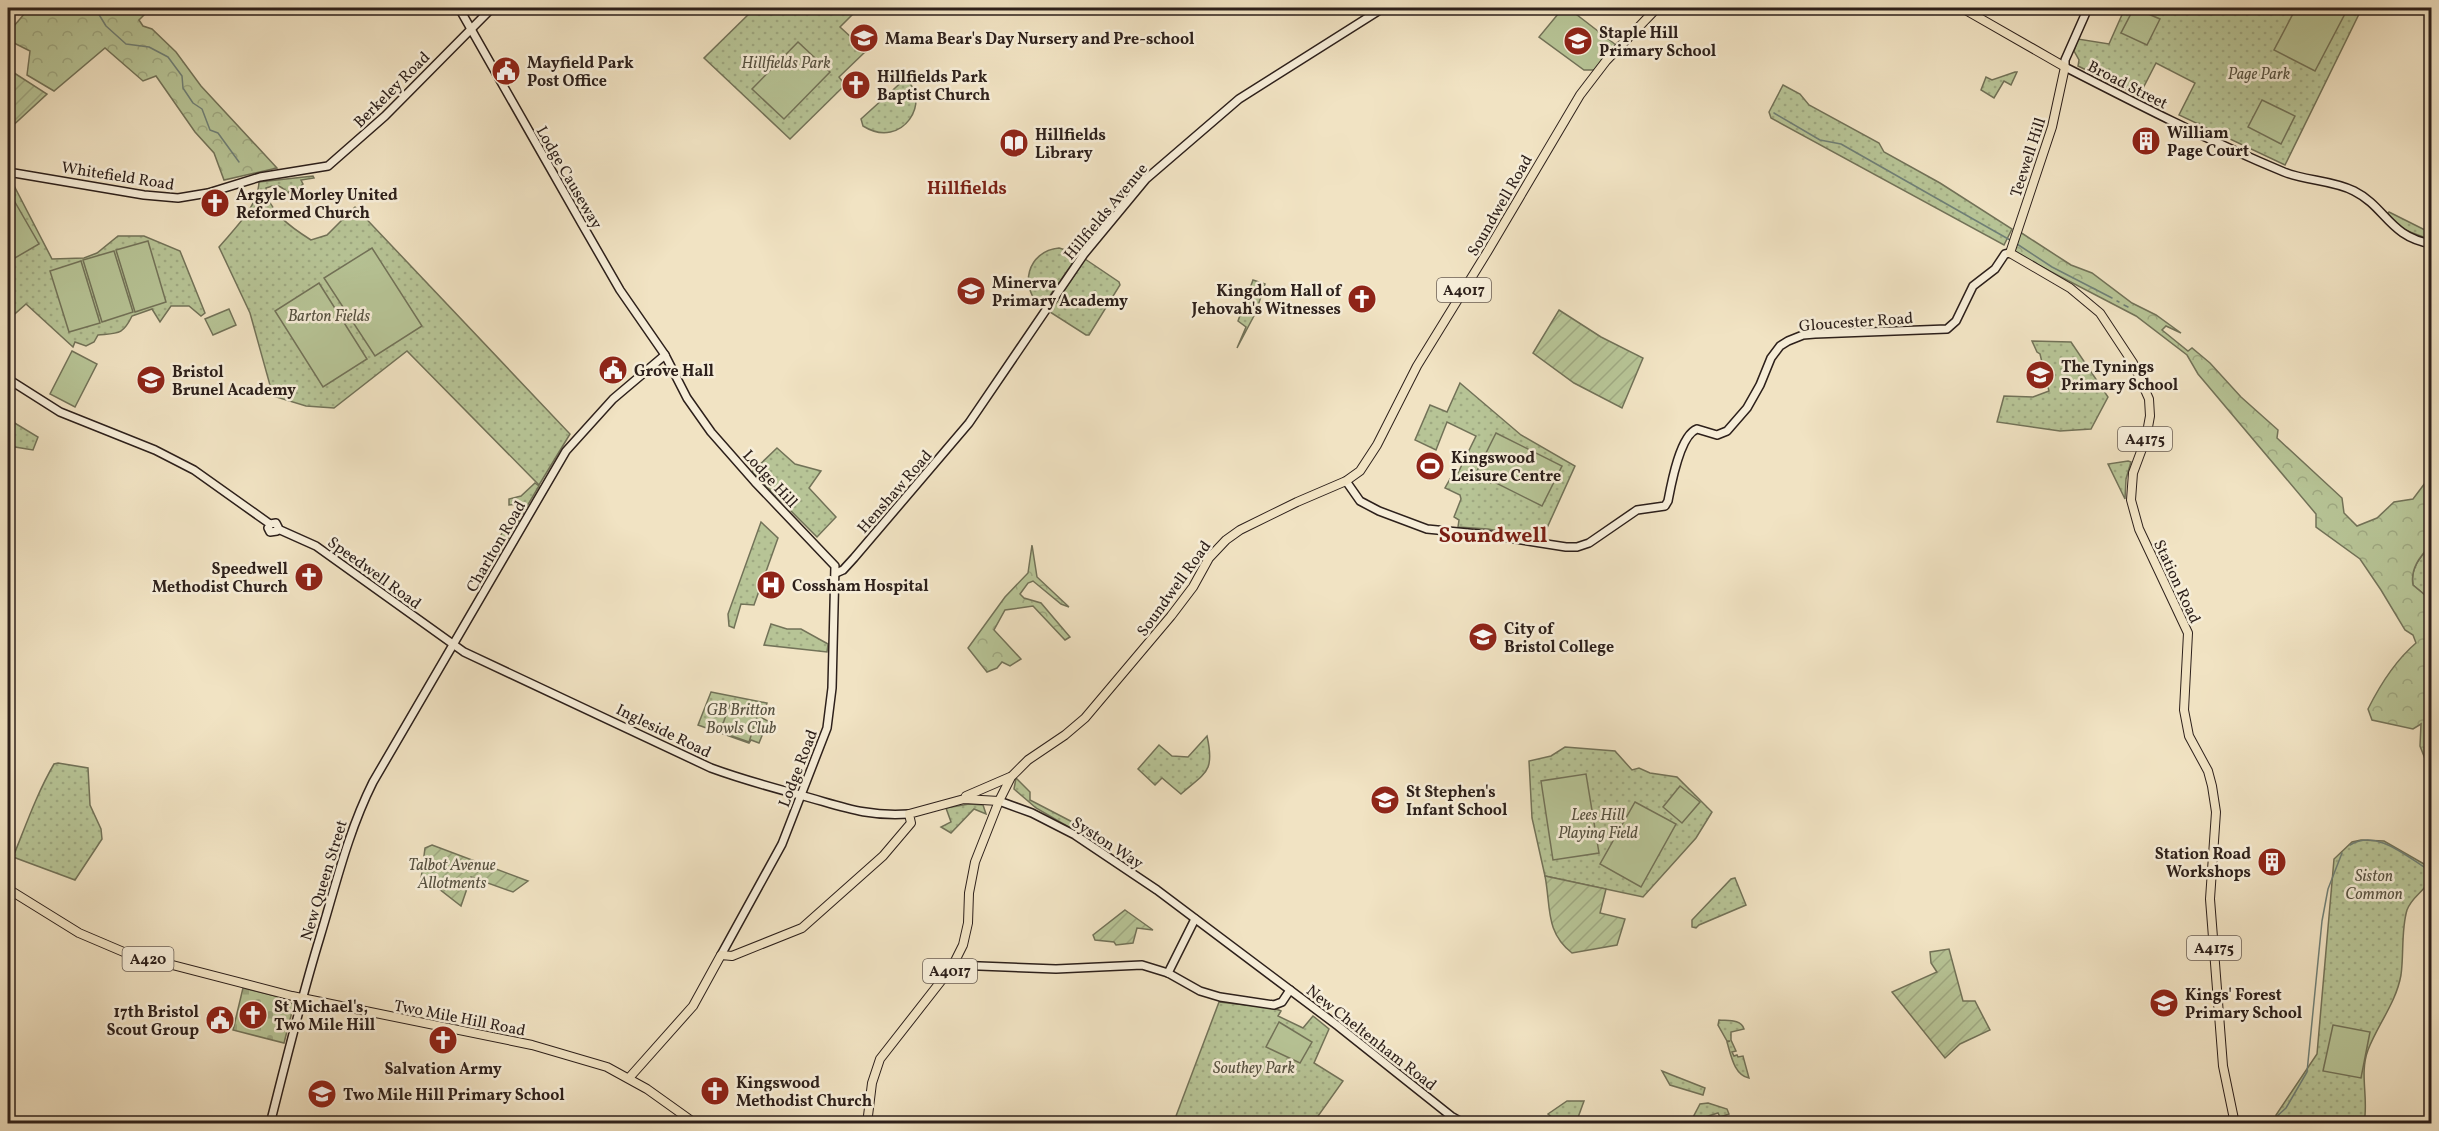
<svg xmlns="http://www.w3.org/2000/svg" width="2439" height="1131" viewBox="0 0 2439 1131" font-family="Vollkorn,serif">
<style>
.grass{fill:url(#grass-dots);stroke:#727258;stroke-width:1.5}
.forest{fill:url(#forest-crowns);stroke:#727258;stroke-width:1.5}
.cemetery{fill:url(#cemetery-stones);stroke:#727258;stroke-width:1.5}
.garden{fill:url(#garden-furrows);stroke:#727258;stroke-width:1.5}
.pitch{fill:#b7c496;stroke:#727258;stroke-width:1.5}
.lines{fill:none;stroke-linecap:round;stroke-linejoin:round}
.stream{stroke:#6f7f76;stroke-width:1.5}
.secondary-casing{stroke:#2d201b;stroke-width:10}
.primary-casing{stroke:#2d201b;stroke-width:10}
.secondary{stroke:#f6edd8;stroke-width:7}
.primary{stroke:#f1e3c3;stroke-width:8}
.labels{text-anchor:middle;stroke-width:5;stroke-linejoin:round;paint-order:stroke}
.shield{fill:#f6edd8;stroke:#695e54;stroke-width:1.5}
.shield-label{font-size:15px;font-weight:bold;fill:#2d201b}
.poi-label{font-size:16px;font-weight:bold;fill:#2d201b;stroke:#f6edd8;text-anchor:start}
.park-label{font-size:16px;font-style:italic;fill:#565140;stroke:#f6edd8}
.street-label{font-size:16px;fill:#2d201b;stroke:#f6edd8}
.neighbourhood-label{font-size:18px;font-weight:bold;fill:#7a1f14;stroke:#f6edd8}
.district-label{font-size:22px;font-weight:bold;fill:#7a1f14;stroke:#f6edd8}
</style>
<defs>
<pattern id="grass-dots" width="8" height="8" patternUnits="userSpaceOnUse" patternTransform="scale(1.5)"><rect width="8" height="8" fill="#b7c496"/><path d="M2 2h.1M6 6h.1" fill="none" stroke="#9ea881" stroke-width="1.8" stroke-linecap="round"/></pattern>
<pattern id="forest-crowns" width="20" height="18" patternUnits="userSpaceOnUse" patternTransform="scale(1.5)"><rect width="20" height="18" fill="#b7c496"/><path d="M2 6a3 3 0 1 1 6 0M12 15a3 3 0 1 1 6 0" fill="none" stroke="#9ea881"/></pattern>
<pattern id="cemetery-stones" width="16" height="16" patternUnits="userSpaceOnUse" patternTransform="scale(1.5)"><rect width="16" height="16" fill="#b7c496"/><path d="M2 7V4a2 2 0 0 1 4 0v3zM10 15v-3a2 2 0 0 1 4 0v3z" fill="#9ea881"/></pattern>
<pattern id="garden-furrows" width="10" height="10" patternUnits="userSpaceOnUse" patternTransform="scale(1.5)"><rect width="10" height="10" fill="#b7c496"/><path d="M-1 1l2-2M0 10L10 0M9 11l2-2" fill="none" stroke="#9ea881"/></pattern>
</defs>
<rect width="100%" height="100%" fill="#f1e3c3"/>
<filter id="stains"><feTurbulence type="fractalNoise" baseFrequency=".00333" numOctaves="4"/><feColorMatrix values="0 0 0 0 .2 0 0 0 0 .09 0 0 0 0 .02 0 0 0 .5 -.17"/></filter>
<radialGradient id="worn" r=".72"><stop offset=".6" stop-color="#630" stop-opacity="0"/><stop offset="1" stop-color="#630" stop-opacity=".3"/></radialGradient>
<!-- grass -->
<g class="grass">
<polygon points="755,8 859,8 840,27 866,51 839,77 845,85 790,139 704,58"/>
<polygon points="2125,8 2362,8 2285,165 2179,115 2195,83 2156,63 2139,96 2078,66 2079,60 2074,51 2078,39 2109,44"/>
<polygon points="2015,72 2017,72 2011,85 2004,81 1994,98 1981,90 1986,77 1992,80"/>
<path d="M905 79C933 99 903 151 863 126L861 119Z"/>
<polygon points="1783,85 1800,94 1809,105 1879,143 1884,152 1940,183 2012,229 2004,245 1771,118 1769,112"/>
<path d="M313 176 314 178 301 180 303 184 297 189 294 186 288 193C280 185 277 184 266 188 267 211 292 228 311 240L327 235 355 207 570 434 539 485 407 351 334 408 306 406 273 396 250 313 219 247C235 228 258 207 259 182Z"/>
<path d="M8 178H10L52 259 84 258 97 253 118 236H144L180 251 205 313 201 316 189 306H171L160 322 152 309 132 316C123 335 118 333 98 335L94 342 86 346 75 342 73 347 26 304 8 320Z"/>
<polygon points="2389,212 2431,233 2431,240 2405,230 2387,215"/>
<path d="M1059 248 1079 254 1042 307C1018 288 1027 251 1059 248Z"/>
<polygon points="1085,259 1119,282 1120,285 1089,335 1086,335 1050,312"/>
<polygon points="1253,280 1265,284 1256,312 1237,348 1246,327 1238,321"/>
<polygon points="2032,341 2071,342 2108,397 2091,429 2060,431 1997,422 2004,396 2033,397 2049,391 2040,354 2037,352"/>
<polygon points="1460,383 1521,435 1575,466 1542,539 1488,529 1458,527 1459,520 1454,517 1461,499 1460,495 1445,488 1450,479 1454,481 1476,436 1447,422 1436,450 1415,440 1430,405 1447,412"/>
<polygon points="8,419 38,437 33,450 9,446"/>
<polygon points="777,448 795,464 821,471 809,488 836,517 817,537 752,472"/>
<polygon points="2128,461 2131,462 2126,479 2125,499 2108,464"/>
<polygon points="535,483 539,486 497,557 491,552 519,504 509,505 509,499 521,496"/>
<polygon points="761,522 778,538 754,605 741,604 734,628 729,626 728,614"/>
<path d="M2431 545V600L2413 585C2410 569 2420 557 2431 545Z"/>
<polygon points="771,624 787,629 801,629 828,644 827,652 764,645"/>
<polygon points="711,692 767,703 762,718 768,721 759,743 751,740 749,743 698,725"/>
<path d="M1207 736C1215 772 1206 772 1181 794L1162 778 1155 785 1138 769 1159 745 1172 756 1188 757Z"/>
<polygon points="1565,747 1615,751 1632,770 1639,768 1650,773 1677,777 1712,812 1696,838 1643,897 1545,876 1532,818 1529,761 1551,756"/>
<path d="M58 763 88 768 90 805 101 829 102 839 75 880 13 857C26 825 37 793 54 764Z"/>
<polygon points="1016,778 1030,792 1030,800 1082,827 1109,847 1103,847 1036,808 1014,789"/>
<polygon points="969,804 983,805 986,814 974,809 951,833 941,827 951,822 946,808"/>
<path d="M2361 840 2384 841 2431 868C2431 891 2414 892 2407 910 2401 930 2404 954 2401 975 2396 1003 2378 1024 2368 1050 2359 1074 2369 1099 2364 1123L2312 1124 2307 1121 2275 1124 2276 1115 2317 1054 2334 859 2352 842Z"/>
<polygon points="1735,878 1746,905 1699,925 1696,928 1692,927 1692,920 1731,879"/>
<path d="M1219 1002C1231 1004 1273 1006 1281 1011L1278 1016 1303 1028 1313 1016 1329 1029 1314 1063 1343 1081 1318 1116 1327 1123 1173 1124Z"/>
<path d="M1719 1020C1728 1021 1741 1019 1744 1029L1731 1032V1040L1736 1051 1732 1052 1734 1056 1737 1055 1738 1057 1743 1056 1749 1078C1734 1075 1731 1055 1727 1042L1730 1041H1727L1718 1025Z"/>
<polygon points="1662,1071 1705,1088 1703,1095 1670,1085"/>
<polygon points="1567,1101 1584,1101 1576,1123 1569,1123 1562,1117 1558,1122 1548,1114"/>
<polygon points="1708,1103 1727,1109 1729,1114 1720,1117 1718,1113 1705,1117 1707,1123 1690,1123 1700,1104"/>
</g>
<!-- forest -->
<g class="forest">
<polygon points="25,8 142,8 146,13 139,20 143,26 152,29 176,52 201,86 277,168 224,180 214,153 195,132 156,76 143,81 105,48 54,91 27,75 30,51 8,40 8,33 25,13"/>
<path d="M2020 232 2071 265 2092 273 2132 303 2156 315 2181 333 2166 326 2162 330 2188 351 2192 348 2210 363 2241 397 2278 430 2277 438 2342 498 2344 513 2357 526 2377 518 2394 502 2413 499 2431 475V545C2420 556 2410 569 2413 585L2431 600V774L2420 746 2421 724 2413 729 2372 720 2368 709C2380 685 2396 660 2416 643L2413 635 2405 630 2381 590 2360 559 2316 527V514L2198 374 2187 355 2136 316 2015 253 2013 249Z"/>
<polygon points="1032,545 1037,577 1069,607 1061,604 1033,581 1028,583 1020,594 1024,598 1041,603 1070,637 1065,640 1033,606 1005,610 994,630 1021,659 1010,666 1002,662 997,668 987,672 968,648 1005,597 1028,573"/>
</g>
<!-- cemetery -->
<polygon class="cemetery" points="243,988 280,997 280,1000 294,1004 284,1043 233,1030"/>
<!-- garden -->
<g class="garden">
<polygon points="8,69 47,94 8,130"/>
<polygon points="1559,310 1601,337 1643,358 1622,408 1574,383 1533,353"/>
<polygon points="432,845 528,881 513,892 471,877 461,906 430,882 421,879 425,848"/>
<path d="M1545 876 1606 889 1600 913 1625 919 1617 945 1572 953C1545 932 1551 907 1545 876Z"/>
<polygon points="1125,910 1153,930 1137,928 1133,943 1116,945 1114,942 1095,940 1093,935"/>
<polygon points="1949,949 1963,1001 1975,1001 1990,1030 1960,1044 1945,1058 1892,992 1937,972 1931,963 1930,952"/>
</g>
<!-- pitch -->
<g class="pitch">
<polygon points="1563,8 1568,8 1616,45 1594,70 1584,70 1539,37"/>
<polygon points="2134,8 2160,19 2147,45 2121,33"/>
<polygon points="2296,8 2348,8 2315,71 2274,50"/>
<polygon points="798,42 830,72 784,119 752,89"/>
<polygon points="2262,100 2295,116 2281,144 2248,127"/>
<polygon points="8,190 39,244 8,262"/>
<polygon points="148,241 166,302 135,312 116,250"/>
<polygon points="372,248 422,326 375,356 324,278"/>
<polygon points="114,251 133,312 102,322 83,260"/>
<polygon points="81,261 100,323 69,332 50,271"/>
<polygon points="319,283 367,359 323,387 275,311"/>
<polygon points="229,309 236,325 213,335 205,319"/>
<polygon points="72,351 97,364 75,407 50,394"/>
<polygon points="1496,433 1562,466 1542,506 1476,473"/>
<polygon points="730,704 758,714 749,742 720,732"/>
<polygon points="1586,774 1599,853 1553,860 1541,781"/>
<polygon points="1680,786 1700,802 1682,823 1663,807"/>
<polygon points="1635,802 1676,824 1641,887 1600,864"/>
<polygon points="1279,1022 1312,1042 1300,1063 1266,1047"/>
<polygon points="2333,1025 2370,1032 2361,1078 2323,1071"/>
</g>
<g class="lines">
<!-- stream -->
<g class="stream">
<polyline points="95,8 106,26 126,44 149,47 168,57 182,76 183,88 193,103 202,109 210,130 218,133 239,162"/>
<polyline points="1774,113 1820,140 1841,144 2010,240"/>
<polyline points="2017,244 2052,267 2112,298"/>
<polyline points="2117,301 2119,302"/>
<polyline points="2124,305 2128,307"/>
<path d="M2350 845C2376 829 2405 855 2427 869L2432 866"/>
<polyline points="2275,1124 2275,1118 2286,1108 2307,1072 2322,921 2328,889 2342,853"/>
</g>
<!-- secondary casing -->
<g class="secondary-casing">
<g id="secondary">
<polyline points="459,8 582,224 620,290 665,355 687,398 711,432 755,482 835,566 832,688 827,728 782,844 721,955"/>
<path d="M2088 8 2065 60V67C2137 104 2209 141 2284 172 2306 181 2332 180 2354 191 2386 207 2389 237 2432 244"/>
<polyline points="8,172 144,195 178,198 208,193 260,177 328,166 385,116 492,8"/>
<polyline points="8,379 60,412 155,450 194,470 270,524 276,523 278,527 277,531 270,532 268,528 270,524"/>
<path d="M1346 481 1360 501 1379 511 1427 529 1489 535 1566 547H1577L1589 543 1637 510 1665 506 1668 501C1671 485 1680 435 1697 429L1717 435 1727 431 1747 408 1760 385 1771 358 1780 346 1788 341 1803 335 1815 334 1947 329 1956 321 1973 286 1995 269 2005 254 2010 253"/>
<path d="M278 529 316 546 464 652 711 768C741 779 770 787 800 795 841 806 865 817 909 814"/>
<polyline points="836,573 843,570 854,558 969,423 1084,254 1146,179 1239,99 1383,8"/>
<polyline points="999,801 1032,813 1075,835 1157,890 1338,1026 1451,1116 1465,1124"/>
<polyline points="954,965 1056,969 1142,965 1168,973 1200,991 1220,997 1274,1005 1282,1002 1290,990"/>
<polyline points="1168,973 1195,919"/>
<path d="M270 1124C286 1061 301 999 320 937 336 884 348 832 373 782L566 451 613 399 665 355"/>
</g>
</g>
<!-- primary casing -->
<g class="primary-casing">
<g id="primary">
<polyline points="1962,8 2065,67 2052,127 2010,253 2070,288 2100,313 2133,363 2149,399 2150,416 2146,438 2133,473 2131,500 2139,529 2188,633 2184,710 2189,736 2208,771 2212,786 2216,812 2210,899 2223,1066 2235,1124"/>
<polyline points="966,796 1010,777"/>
<polyline points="8,889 79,933 126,953 292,996 532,1045 607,1067 647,1089 696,1124"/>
<polyline points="629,1078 693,1006 721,955 732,956 802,928 883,856 911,823 909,814 964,799 999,801"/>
<polyline points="867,1124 872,1083 880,1059 952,967 963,945 968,923 969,893 975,862 999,801 1011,777 1028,760 1065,735 1085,718 1171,616 1193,587 1209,558 1226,540 1240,530 1297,502 1346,481 1360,471 1377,445 1417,366 1486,254 1580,95 1606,61 1657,8"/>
</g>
</g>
<!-- secondary -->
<use href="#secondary" class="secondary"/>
<!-- primary -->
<use href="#primary" class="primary"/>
</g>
<!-- icons -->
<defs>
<g id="school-disc" transform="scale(1.5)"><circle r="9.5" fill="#8f2418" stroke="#f6edd8"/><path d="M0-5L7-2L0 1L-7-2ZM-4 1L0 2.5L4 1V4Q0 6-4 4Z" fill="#fff"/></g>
<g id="civic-disc" transform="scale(1.5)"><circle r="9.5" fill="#8f2418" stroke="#f6edd8"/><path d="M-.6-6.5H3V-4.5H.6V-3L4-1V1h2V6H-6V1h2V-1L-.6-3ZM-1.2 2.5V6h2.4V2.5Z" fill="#fff"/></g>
<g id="church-disc" transform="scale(1.5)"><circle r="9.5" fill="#8f2418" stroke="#f6edd8"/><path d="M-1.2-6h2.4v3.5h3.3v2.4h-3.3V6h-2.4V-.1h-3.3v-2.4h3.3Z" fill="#fff"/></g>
<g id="building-disc" transform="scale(1.5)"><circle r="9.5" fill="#8f2418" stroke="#f6edd8"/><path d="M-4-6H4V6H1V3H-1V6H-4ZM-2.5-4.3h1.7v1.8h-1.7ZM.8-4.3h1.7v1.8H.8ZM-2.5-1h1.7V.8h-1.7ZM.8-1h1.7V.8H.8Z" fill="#fff"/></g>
<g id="library-disc" transform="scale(1.5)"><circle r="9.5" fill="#8f2418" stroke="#f6edd8"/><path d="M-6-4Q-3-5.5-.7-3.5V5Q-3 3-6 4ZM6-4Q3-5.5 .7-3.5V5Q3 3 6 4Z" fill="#fff"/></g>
<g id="stadium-disc" transform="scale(1.5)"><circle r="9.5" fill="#8f2418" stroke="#f6edd8"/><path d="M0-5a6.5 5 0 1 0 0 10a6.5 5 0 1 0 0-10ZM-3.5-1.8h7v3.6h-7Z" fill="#fff"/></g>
<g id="hospital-disc" transform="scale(1.5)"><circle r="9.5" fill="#8f2418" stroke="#f6edd8"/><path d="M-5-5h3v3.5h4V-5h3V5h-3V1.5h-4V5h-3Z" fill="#fff"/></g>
<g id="university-disc" transform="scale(1.5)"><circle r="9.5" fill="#8f2418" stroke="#f6edd8"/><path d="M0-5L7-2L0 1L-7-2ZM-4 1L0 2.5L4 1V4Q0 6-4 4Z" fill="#fff"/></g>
</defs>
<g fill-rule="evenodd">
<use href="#school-disc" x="864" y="38"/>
<use href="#school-disc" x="1578" y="41"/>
<use href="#civic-disc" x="506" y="71"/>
<use href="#church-disc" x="856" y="85"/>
<use href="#building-disc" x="2146" y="141"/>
<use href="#library-disc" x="1014" y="143"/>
<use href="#church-disc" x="215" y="203"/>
<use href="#school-disc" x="971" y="291"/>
<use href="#church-disc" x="1362" y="299"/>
<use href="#civic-disc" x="613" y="370"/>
<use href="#school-disc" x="2040" y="375"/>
<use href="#school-disc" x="151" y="380"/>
<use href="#stadium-disc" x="1430" y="466"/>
<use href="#church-disc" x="309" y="577"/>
<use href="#hospital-disc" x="771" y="585"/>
<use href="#university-disc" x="1483" y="637"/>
<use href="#school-disc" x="1385" y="800"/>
<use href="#building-disc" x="2272" y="862"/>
<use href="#school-disc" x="2164" y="1003"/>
<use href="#church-disc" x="253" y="1015"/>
<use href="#civic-disc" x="220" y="1020"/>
<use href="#church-disc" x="443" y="1040"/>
<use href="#church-disc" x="715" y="1091"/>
<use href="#school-disc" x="322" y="1094"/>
</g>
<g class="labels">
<!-- shield labels -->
<g class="shield">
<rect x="1437" y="278" width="54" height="24" rx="4.5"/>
<rect x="2118" y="427" width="54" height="24" rx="4.5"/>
<rect x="2187" y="936" width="54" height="24" rx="4.5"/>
<rect x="122.5" y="947" width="51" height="24" rx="4.5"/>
<rect x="923" y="959" width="54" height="24" rx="4.5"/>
</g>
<g class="shield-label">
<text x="1464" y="295">A4017</text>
<text x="2145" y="444">A4175</text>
<text x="2214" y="953">A4175</text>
<text x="148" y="964">A420</text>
<text x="950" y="976">A4017</text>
</g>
<!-- poi labels -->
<g class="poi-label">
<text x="1599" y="38">Staple Hill<tspan x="1599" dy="18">Primary School</tspan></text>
<text x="885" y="44">Mama Bear's Day Nursery and Pre-school</text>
<text x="527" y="68">Mayfield Park<tspan x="527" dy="18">Post Office</tspan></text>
<text x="877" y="82">Hillfields Park<tspan x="877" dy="18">Baptist Church</tspan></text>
<text x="2167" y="138">William<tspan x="2167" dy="18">Page Court</tspan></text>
<text x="1035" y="140">Hillfields<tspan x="1035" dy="18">Library</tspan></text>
<text x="236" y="200">Argyle Morley United<tspan x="236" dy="18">Reformed Church</tspan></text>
<text x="992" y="288">Minerva<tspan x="992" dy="18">Primary Academy</tspan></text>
<text x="1341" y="296" text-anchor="end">Kingdom Hall of<tspan x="1341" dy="18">Jehovah's Witnesses</tspan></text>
<text x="2061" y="372">The Tynings<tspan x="2061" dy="18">Primary School</tspan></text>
<text x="634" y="376">Grove Hall</text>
<text x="172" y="377">Bristol<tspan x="172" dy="18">Brunel Academy</tspan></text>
<text x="1451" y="463">Kingswood<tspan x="1451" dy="18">Leisure Centre</tspan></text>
<text x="288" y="574" text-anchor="end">Speedwell<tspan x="288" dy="18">Methodist Church</tspan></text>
<text x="792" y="591">Cossham Hospital</text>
<text x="1504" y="634">City of<tspan x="1504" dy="18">Bristol College</tspan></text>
<text x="1406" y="797">St Stephen's<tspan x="1406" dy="18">Infant School</tspan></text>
<text x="2251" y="859" text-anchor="end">Station Road<tspan x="2251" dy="18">Workshops</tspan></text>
<text x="2185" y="1000">Kings' Forest<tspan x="2185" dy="18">Primary School</tspan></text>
<text x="274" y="1012">St Michael's,<tspan x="274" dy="18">Two Mile Hill</tspan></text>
<text x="199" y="1017" text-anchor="end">17th Bristol<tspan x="199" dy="18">Scout Group</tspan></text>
<text x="443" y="1074" text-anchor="middle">Salvation Army</text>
<text x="736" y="1088">Kingswood<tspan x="736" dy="18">Methodist Church</tspan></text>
<text x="343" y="1100">Two Mile Hill Primary School</text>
</g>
<!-- park labels -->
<g class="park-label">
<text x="786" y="68">Hillfields Park</text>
<text x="2259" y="79">Page Park</text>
<text x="329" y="321">Barton Fields</text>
<text x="741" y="715">GB Britton<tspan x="741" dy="18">Bowls Club</tspan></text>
<text x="1598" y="820">Lees Hill<tspan x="1598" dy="18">Playing Field</tspan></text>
<text x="452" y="870">Talbot Avenue<tspan x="452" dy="18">Allotments</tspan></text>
<text x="2374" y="881">Siston<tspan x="2374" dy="18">Common</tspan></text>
<text x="1254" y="1073">Southey Park</text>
</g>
<!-- street labels -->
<g class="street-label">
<text transform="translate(2128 84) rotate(27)" y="6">Broad Street</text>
<text transform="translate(391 89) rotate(-45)" y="6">Berkeley Road</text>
<text transform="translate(2027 157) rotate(-72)" y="6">Teewell Hill</text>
<text transform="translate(118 175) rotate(9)" y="6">Whitefield Road</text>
<text transform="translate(570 177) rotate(60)" y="6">Lodge Causeway</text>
<text transform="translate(1499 205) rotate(-60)" y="6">Soundwell Road</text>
<text transform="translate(1105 211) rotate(-50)" y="6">Hillfields Avenue</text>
<text transform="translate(1856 321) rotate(-4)" y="6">Gloucester Road</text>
<text transform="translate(771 478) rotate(47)" y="6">Lodge Hill</text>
<text transform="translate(894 491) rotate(-49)" y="6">Henshaw Road</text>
<text transform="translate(495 546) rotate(-60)" y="6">Charlton Road</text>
<text transform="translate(375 572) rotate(36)" y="6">Speedwell Road</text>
<text transform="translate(2178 581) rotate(65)" y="6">Station Road</text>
<text transform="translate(1173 588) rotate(-54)" y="6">Soundwell Road</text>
<text transform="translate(664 730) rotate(26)" y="6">Ingleside Road</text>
<text transform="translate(797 768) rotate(-69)" y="6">Lodge Road</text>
<text transform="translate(1108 842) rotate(33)" y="6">Syston Way</text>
<text transform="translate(323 880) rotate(-73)" y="6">New Queen Street</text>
<text transform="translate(460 1017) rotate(11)" y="6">Two Mile Hill Road</text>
<text transform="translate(1372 1037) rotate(38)" y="6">New Cheltenham Road</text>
</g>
<!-- neighbourhood labels -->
<g class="neighbourhood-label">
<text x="967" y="194">Hillfields</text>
</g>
<!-- district labels -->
<g class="district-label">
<text x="1493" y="542">Soundwell</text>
</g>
</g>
<!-- margin -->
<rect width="2439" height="1131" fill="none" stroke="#f1e3c3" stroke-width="30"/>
<rect x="9" y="9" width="2421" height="1113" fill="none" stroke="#2d201b" stroke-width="3"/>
<rect x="15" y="15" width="2409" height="1101" fill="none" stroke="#2d201b" stroke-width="1.5"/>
<rect width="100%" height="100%" filter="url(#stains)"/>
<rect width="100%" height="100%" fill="url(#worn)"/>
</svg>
